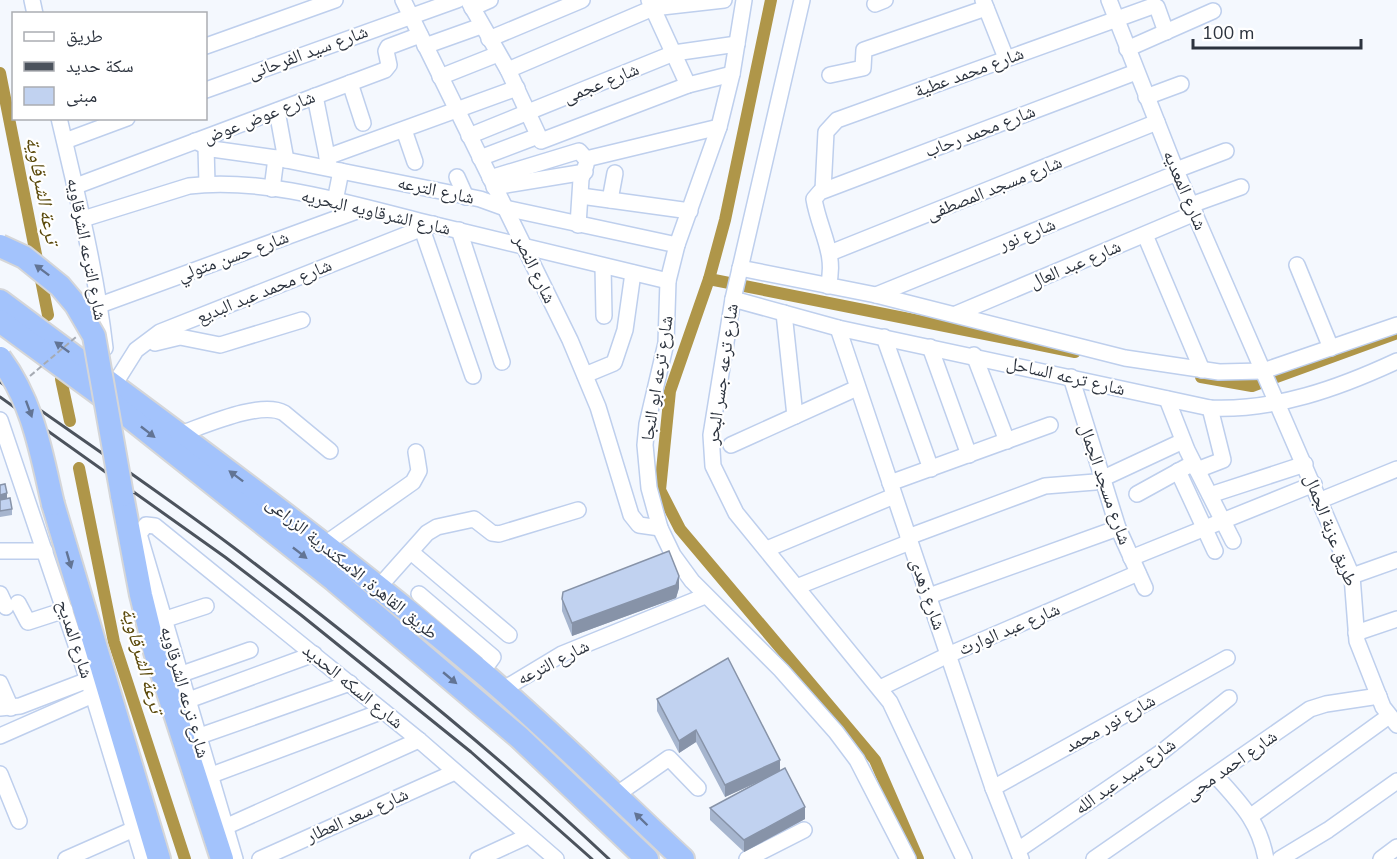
<svg xmlns="http://www.w3.org/2000/svg" width="1397" height="859" viewBox="0 0 1397 859" font-family="'Nunito Sans','Noto Naskh Arabic',sans-serif">
<style>
.lines{fill:none;stroke-linecap:round;stroke-linejoin:round}
.canal{stroke:#af9649;stroke-width:12}
.minor-casing{stroke:#becfed;stroke-width:18}
.highway-casing{stroke:#d5d6d8;stroke-width:26}
.minor{stroke:#fff;stroke-width:15}
.highway{stroke:#a3c3fc;stroke-width:22}
.rail{stroke:#4c535d;stroke-width:3}
.highway-bridge-casing{stroke:#d5d6d8;stroke-width:26;stroke-linecap:butt}
.path-bridge{stroke:#a6abb3;stroke-width:2;stroke-dasharray:6 3;stroke-linecap:butt}
.highway-bridge{stroke:#a3c3fc;stroke-width:22}
.wall{fill:#a6b5ce}
.shaded-wall{fill:#8793a8}
.building{fill:#c1d2f0;stroke:#8793a8;stroke-width:1.5}
.oneway{fill:#627494}
.labels{text-anchor:middle;stroke-width:4.5;stroke-linejoin:round;paint-order:stroke}
.street-label{font-size:18px;fill:#2c333e;stroke:#fff}
.water-label{font-size:20px;font-style:italic;fill:#594809;stroke:#fff}
</style>
<rect width="100%" height="100%" fill="#f4f8fe"/>
<g class="lines">
<!-- canal -->
<g class="canal">
<polyline points="771,0 725,220 709,279 670,391 660,490 680,529 875,760 918,859"/>
<polyline points="0,73 48,315"/>
<polyline points="709,279 1075,352"/>
<polyline points="1201,377 1252,386 1397,333"/>
<polyline points="61,379 70,421"/>
<polyline points="79,468 114,642 185,859"/>
</g>
<!-- minor casing -->
<g class="minor-casing">
<g id="minor">
<polyline points="32,0 35,14"/>
<polyline points="403,0 570,340 598,407 631,515 639,525 660,528"/>
<polyline points="468,0 508,70 541,141 688,85 732,74"/>
<polyline points="649,0 688,85"/>
<polyline points="744,0 732,74 719,127 677,245 668,281 666,343 647,424 645,445 649,488 660,528 673,555 692,581 781,670 836,732 857,760 908,859"/>
<polyline points="802,0 733,299 711,435 713,466 736,513 890,702 964,859"/>
<polyline points="983,0 1006,58"/>
<polyline points="1109,0 1177,173 1352,576 1357,641 1383,707 1397,725"/>
<polyline points="875,4 885,0"/>
<polyline points="472,8 490,0"/>
<polyline points="489,39 582,0"/>
<polyline points="206,46 335,0"/>
<polyline points="425,46 481,26"/>
<polyline points="1127,49 1213,11"/>
<polyline points="508,70 653,8 724,0"/>
<polyline points="830,75 863,68 864,50 986,8"/>
<polyline points="440,77 498,54"/>
<polyline points="350,83 363,123"/>
<polyline points="206,90 457,0"/>
<polyline points="315,96 329,166"/>
<polyline points="1146,97 1181,84"/>
<polyline points="277,111 286,160"/>
<path d="M59 118C77 195 96 270 105 348"/>
<polyline points="404,130 415,162"/>
<polyline points="469,136 674,53 737,44"/>
<polyline points="65,141 127,118"/>
<polyline points="195,141 212,149 276,158 480,199 505,208 677,245"/>
<polyline points="206,147 207,184"/>
<polyline points="327,157 517,88"/>
<polyline points="480,158 538,136"/>
<polyline points="586,159 719,127"/>
<polyline points="1176,170 1226,151"/>
<polyline points="457,177 466,197"/>
<polyline points="490,178 579,151 586,159"/>
<polyline points="76,186 385,70 389,65 386,51 388,47 420,35"/>
<polyline points="494,187 585,172"/>
<polyline points="272,189 276,158"/>
<polyline points="823,190 826,132 837,120 1153,6 1157,7 1166,32"/>
<polyline points="581,196 690,211"/>
<polyline points="610,200 615,173"/>
<polyline points="335,201 341,171"/>
<polyline points="1191,205 1241,187"/>
<path d="M83 219 189 186C262 177 348 203 419 221 502 241 585 261 668 281"/>
<polyline points="578,225 581,179 586,165"/>
<polyline points="422,229 473,376"/>
<polyline points="459,230 502,362"/>
<polyline points="1145,235 1202,370"/>
<polyline points="830,253 1157,122"/>
<polyline points="1297,265 1331,348"/>
<polyline points="603,266 604,316"/>
<polyline points="740,268 876,295 1125,358 1219,372 1263,371 1397,325"/>
<path d="M828 286C837 254 819 230 814 199L820 192 1136 72"/>
<polyline points="876,295 1177,173"/>
<path d="M733 299 838 328 1210 408C1275 411 1339 388 1397 361"/>
<polyline points="100,305 365,208"/>
<polyline points="784,313 795,416"/>
<polyline points="956,314 1195,213"/>
<polyline points="838,328 993,788 1021,859"/>
<polyline points="884,337 931,469"/>
<polyline points="155,343 180,337 220,345 302,320"/>
<polyline points="930,347 969,455"/>
<polyline points="974,355 1007,441"/>
<polyline points="585,375 614,363 625,330 633,273"/>
<polyline points="1071,377 1118,528 1145,588"/>
<polyline points="114,385 136,350 160,332 433,224"/>
<polyline points="1167,399 1187,450 1233,541"/>
<polyline points="0,420 93,695 143,859"/>
<path d="M180 434C204 426 261 400 284 413L330 451"/>
<polyline points="731,445 857,388"/>
<polyline points="1197,470 1223,460 1210,408"/>
<polyline points="1178,471 1215,551"/>
<polyline points="890,483 1050,425"/>
<polyline points="1137,494 1186,467"/>
<polyline points="1210,495 1305,464"/>
<polyline points="1321,500 1397,469"/>
<polyline points="908,537 1045,486 1095,482 1183,441"/>
<polyline points="325,544 413,482 419,471 416,452"/>
<polyline points="767,549 894,496"/>
<polyline points="0,551 45,551"/>
<polyline points="411,552 509,635"/>
<polyline points="1131,558 1314,484"/>
<polyline points="1352,576 1397,560"/>
<polyline points="799,586 910,542"/>
<polyline points="378,588 427,533 437,527 474,519 492,533 499,534 578,510"/>
<polyline points="0,594 6,607"/>
<polyline points="419,594 493,657 482,672"/>
<polyline points="929,596 1118,528"/>
<polyline points="18,603 28,622 65,610"/>
<polyline points="163,620 206,606"/>
<polyline points="1356,633 1397,619"/>
<polyline points="179,675 250,650"/>
<polyline points="0,683 11,708"/>
<polyline points="880,688 948,655 1138,573"/>
<polyline points="502,690 562,654 705,596"/>
<polyline points="186,701 314,654"/>
<polyline points="0,708 20,706 88,680"/>
<polyline points="0,736 93,695"/>
<polyline points="197,737 350,683"/>
<polyline points="0,774 19,821"/>
<polyline points="209,776 383,711"/>
<path d="M1216 776C1241 804 1259 821 1266 859"/>
<polyline points="993,788 1227,658"/>
<polyline points="616,795 669,758 698,788"/>
<polyline points="1251,816 1389,716"/>
<polyline points="225,827 419,740"/>
<polyline points="1018,850 1163,751 1229,698"/>
<polyline points="66,859 134,829"/>
<polyline points="235,859 139,534 146,525 155,526 419,740 556,859"/>
<polyline points="260,859 455,772"/>
<polyline points="478,859 528,836"/>
<polyline points="747,859 804,830"/>
<polyline points="1094,859 1310,709 1326,704 1379,696"/>
<polyline points="1280,859 1328,830 1397,781"/>
<polyline points="1381,859 1397,847"/>
</g>
</g>
<!-- highway casing -->
<g class="highway-casing">
<g id="highway">
<path d="M0 301C163 423 329 542 484 674 553 733 617 797 683 859"/>
<polyline points="0,321 109,401 334,580 520,738 647,859"/>
<polyline points="122,495 141,595 155,652 222,859"/>
<polyline points="53,504 159,859"/>
</g>
</g>
<!-- minor -->
<use href="#minor" class="minor"/>
<!-- highway -->
<use href="#highway" class="highway"/>
<!-- rail -->
<g class="rail">
<path d="M0 382C78 437 157 490 233 547 362 645 491 748 609 859"/>
<polyline points="0,397 225,557 301,615 471,752 592,859"/>
</g>
<!-- highway-bridge casing -->
<g class="highway-bridge-casing">
<g id="highway-bridge">
<polyline points="0,246 24,257 60,286 76,305 94,336 122,495"/>
<path d="M0 358C33 402 41 452 53 504"/>
</g>
</g>
<!-- path-bridge -->
<polyline class="path-bridge" points="30,376 76,337"/>
<!-- highway-bridge -->
<use href="#highway-bridge" class="highway-bridge"/>
</g>
<!-- wall -->
<g class="wall">
<polygon points="0,485 12,509 12,515 0,517"/>
<polygon points="679,588 676,598 572,636 562,611 562,599"/>
<polygon points="657,699 780,771 805,819 744,852 710,820 710,808 766,778 725,797 696,742 679,753 657,711"/>
</g>
<!-- shaded-wall -->
<g class="shaded-wall">
<polygon points="7,493 7,499 0,501 0,495"/>
<polygon points="679,576 679,588 676,598 572,636 572,623"/>
<polygon points="696,730 696,742 679,753 679,741"/>
<polygon points="780,760 780,772 725,797 725,785"/>
<polygon points="805,807 805,819 744,852 744,840"/>
</g>
<!-- building -->
<g class="building">
<polygon points="5,484 7,493 0,495 0,485"/>
<polygon points="10,498 12,509 0,511 0,500"/>
<polygon points="669,551 679,576 676,585 572,623 562,599 563,592"/>
<polygon points="728,658 780,760 725,785 696,730 679,741 657,699"/>
<polygon points="785,768 805,807 744,840 710,808"/>
</g>
<!-- one-way arrows -->
<defs><path id="oneway-solid" d="M-6-.8H1V-3.2L6.5 0L1 3.2V.8H-6Z" transform="scale(1.5)"/></defs>
<g class="oneway">
<use href="#oneway-solid" transform="translate(42 270) rotate(-143)"/>
<use href="#oneway-solid" transform="translate(62 347) rotate(-144)"/>
<use href="#oneway-solid" transform="translate(29 409) rotate(70)"/>
<use href="#oneway-solid" transform="translate(148 432) rotate(38)"/>
<use href="#oneway-solid" transform="translate(236 476) rotate(-143)"/>
<use href="#oneway-solid" transform="translate(300 553) rotate(38)"/>
<use href="#oneway-solid" transform="translate(69 560) rotate(74)"/>
<use href="#oneway-solid" transform="translate(450 678) rotate(40)"/>
<use href="#oneway-solid" transform="translate(641 819) rotate(-136)"/>
</g>
<g class="labels">
<!-- street labels -->
<g class="street-label">
<text transform="translate(308 52) rotate(-20)" y="6">شارع سيد الفرحانى</text>
<text transform="translate(969 72) rotate(-20)" y="6">شارع محمد عطية</text>
<text transform="translate(601 83) rotate(-22)" y="6">شارع عجمى</text>
<text transform="translate(259 117) rotate(-21)" y="6">شارع عوض عوض</text>
<text transform="translate(980 131) rotate(-21)" y="6">شارع محمد رحاب</text>
<text transform="translate(994 188) rotate(-22)" y="6">شارع مسجد المصطفى</text>
<text transform="translate(436 190) rotate(12)" y="6">شارع الترعه</text>
<text transform="translate(1185 190) rotate(67)" y="6">شارع المعديه</text>
<text transform="translate(376 212) rotate(13)" y="6">شارع الشرقاويه البحريه</text>
<text transform="translate(1027 234) rotate(-22)" y="6">شارع نور</text>
<text transform="translate(87 249) rotate(79)" y="6">شارع الترعه الشرقاويه</text>
<text transform="translate(233 256) rotate(-20)" y="6">شارع حسن متولي</text>
<text transform="translate(1075 264) rotate(-23)" y="6">شارع عبد العال</text>
<text transform="translate(535 269) rotate(64)" y="6">شارع النصر</text>
<text transform="translate(264 291) rotate(-22)" y="6">شارع محمد عبد البديع</text>
<text transform="translate(722 374) rotate(-82)" y="6">شارع ترعه جسر البحر</text>
<text transform="translate(1066 376) rotate(13)" y="6">شارع ترعه الساحل</text>
<text transform="translate(657 378) rotate(-81)" y="6">شارع ترعه ابو النجا</text>
<text transform="translate(1105 484) rotate(71)" y="6">شارع مسجد الجمال</text>
<text transform="translate(1331 530) rotate(69)" y="6">طريق عزبة الجمال</text>
<text transform="translate(352 568) rotate(39)" y="6">طريق القاهرة, الاسكندرية الزراعى</text>
<text transform="translate(928 594) rotate(71)" y="6">شارع زهدى</text>
<text transform="translate(1009 629) rotate(-23)" y="6">شارع عبد الوارث</text>
<text transform="translate(75 639) rotate(72)" y="6">شارع المديح</text>
<text transform="translate(553 662) rotate(-27)" y="6">شارع الترعه</text>
<text transform="translate(353 686) rotate(39)" y="6">شارع السكه الحديد</text>
<text transform="translate(185 692) rotate(74)" y="6">شارع ترعه الشرقاويه</text>
<text transform="translate(1110 723) rotate(-29)" y="6">شارع نور محمد</text>
<text transform="translate(1231 765) rotate(-35)" y="6">شارع احمد محى</text>
<text transform="translate(1125 776) rotate(-35)" y="6">شارع سيد عبد الله</text>
<text transform="translate(357 815) rotate(-24)" y="6">شارع سعد العطار</text>
</g>
<!-- water labels -->
<g class="water-label">
<text transform="translate(43 190) rotate(79)" y="7">ترعة الشرقاوية</text>
<text transform="translate(143 660) rotate(74)" y="7">ترعة الشرقاوية</text>
</g>
</g>
<!-- legend -->
<rect x="12" y="12" width="195" height="108" fill="#ffffff" stroke="#abadb2" stroke-width="1.5"/>
<rect x="24" y="32" width="30" height="9" fill="#ffffff" stroke="#abadb2" stroke-width="1.5"/>
<text x="66" y="42" font-size="18" fill="#2c333e">طريق</text>
<rect x="24" y="62" width="30" height="9" fill="#4c535d" stroke="#abadb2" stroke-width="1.5"/>
<text x="66" y="72" font-size="18" fill="#2c333e">سكة حديد</text>
<rect x="24" y="87" width="30" height="18" fill="#c1d2f0" stroke="#abadb2" stroke-width="1.5"/>
<text x="66" y="102" font-size="18" fill="#2c333e">مبنى</text>
<!-- scale -->
<path d="M1193 39v9h168v-9" fill="none" stroke="#2c333e" stroke-width="3"/>
<text x="1202" y="39" font-size="18" fill="#2c333e" stroke="#ffffff" stroke-width="4.5" paint-order="stroke">100 m</text>
</svg>
